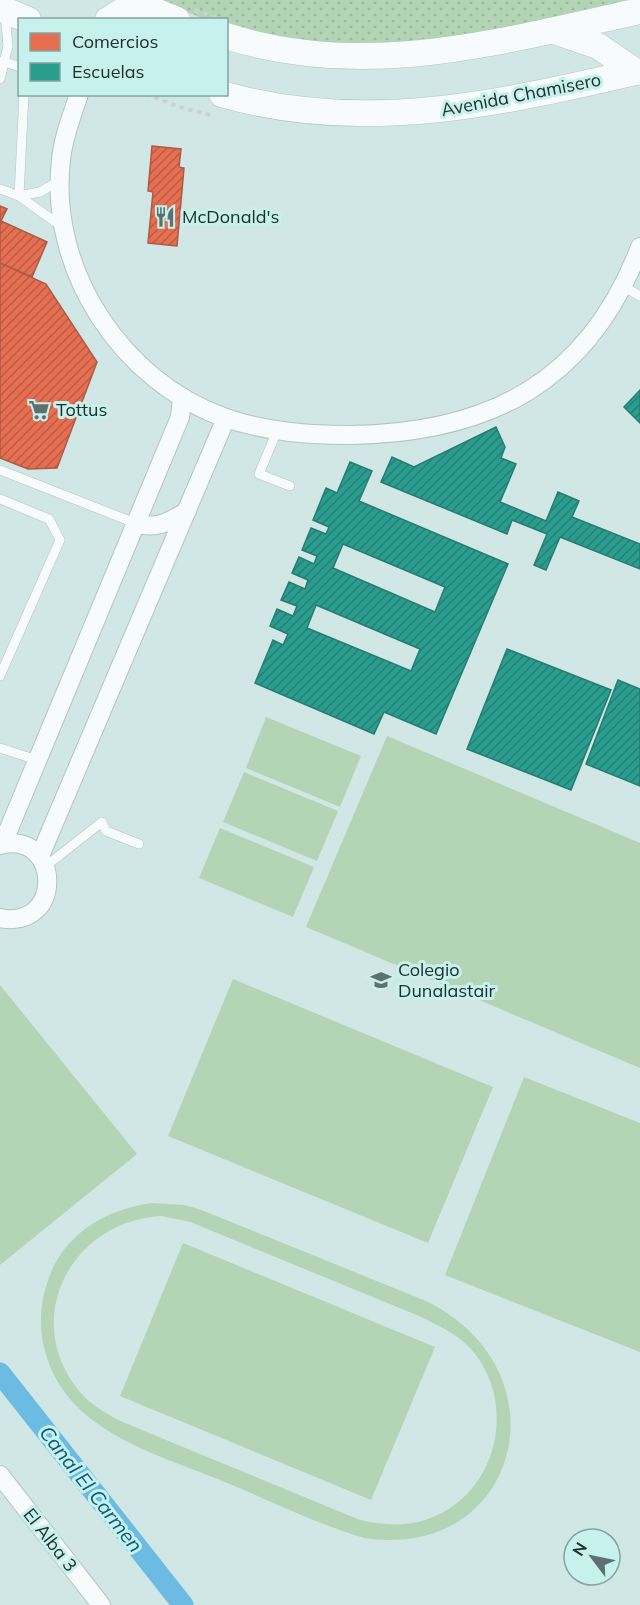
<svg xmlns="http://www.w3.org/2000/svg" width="640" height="1605" viewBox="0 0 640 1605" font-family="Mulish,sans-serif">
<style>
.green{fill:url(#green-dots)}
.pitch{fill:#b4d4b6;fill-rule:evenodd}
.shops{fill:url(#shops-hatch);stroke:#ab5c47;stroke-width:1.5}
.schools{fill:url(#schools-hatch);stroke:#277c72;stroke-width:1.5;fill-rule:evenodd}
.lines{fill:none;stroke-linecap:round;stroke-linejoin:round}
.canal{stroke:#6cbbe2;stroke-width:21}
.lane-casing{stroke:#b3c4c2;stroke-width:10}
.street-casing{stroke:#b3c4c2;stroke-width:20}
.secondary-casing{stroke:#b3c4c2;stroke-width:27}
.path{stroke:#cad1d1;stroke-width:4;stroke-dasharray:4.5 4.5;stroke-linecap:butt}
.lane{stroke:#f8fbfb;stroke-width:9}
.street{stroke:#f8fbfb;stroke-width:18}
.secondary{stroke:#f8fbfb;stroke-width:26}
.labels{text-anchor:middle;stroke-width:6;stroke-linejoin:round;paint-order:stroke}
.street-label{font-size:18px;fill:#20302f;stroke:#c7f1ec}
.poi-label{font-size:18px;fill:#20302f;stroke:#c7f1ec;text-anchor:start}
.water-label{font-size:20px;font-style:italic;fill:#095b80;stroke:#c7f1ec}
</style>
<defs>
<pattern id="green-dots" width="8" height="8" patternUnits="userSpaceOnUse" patternTransform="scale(1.5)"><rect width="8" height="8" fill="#b4d4b6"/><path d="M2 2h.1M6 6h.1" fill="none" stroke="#9ab69d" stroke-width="1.8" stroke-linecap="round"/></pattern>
<pattern id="shops-hatch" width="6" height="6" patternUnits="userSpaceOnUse" patternTransform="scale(1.5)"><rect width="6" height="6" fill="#e76f51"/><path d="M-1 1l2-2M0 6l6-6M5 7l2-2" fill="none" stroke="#bb5c44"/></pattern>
<pattern id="schools-hatch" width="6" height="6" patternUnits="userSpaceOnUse" patternTransform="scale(1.5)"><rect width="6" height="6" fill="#2a9d8f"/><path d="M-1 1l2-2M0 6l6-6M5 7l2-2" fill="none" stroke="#248075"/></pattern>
</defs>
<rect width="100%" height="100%" fill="#d1e7e5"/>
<!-- green -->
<polygon class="green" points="155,0 640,0 423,45 316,45 227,26 226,20 205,19"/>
<!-- pitch -->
<g class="pitch">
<polygon points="266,717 361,756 340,807 246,768"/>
<polygon points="387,736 640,843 640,1068 306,927"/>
<polygon points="244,772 338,811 317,861 223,822"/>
<polygon points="220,828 314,867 293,917 199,878"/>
<polygon points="233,979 493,1087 428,1243 168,1136"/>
<polygon points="0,985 137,1154 0,1265"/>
<polygon points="524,1077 640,1123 640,1352 445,1275"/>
<path d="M152 1203 184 1205 199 1209 426 1301C569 1371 519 1562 364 1538 317 1524 271 1501 225 1482 155 1453 63 1431 44 1347 38 1323 41 1298 50 1275 66 1232 108 1209 152 1203ZM162 1216 190 1222 419 1316C437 1325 456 1333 470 1348 519 1402 498 1495 428 1519 405 1527 383 1525 360 1520L125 1423C108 1415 92 1406 80 1392 19 1319 72 1220 162 1216Z"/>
<polygon points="183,1243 435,1347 371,1500 120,1396"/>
</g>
<!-- shops -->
<g class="shops">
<polygon points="152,146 181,149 179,167 184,168 177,246 148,243 153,192 148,191"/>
<polygon points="0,206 7,209 1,221 47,242 32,277 0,263"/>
<polygon points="0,263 46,284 97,362 57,468 28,469 0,458"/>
</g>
<!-- schools -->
<g class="schools">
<polygon points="640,390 640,423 624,407"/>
<polygon points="496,427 505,447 501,458 516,464 500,502 546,521 558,492 579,501 572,517 640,544 640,569 560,537 546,570 534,565 547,534 512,520 507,534 381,482 392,457 414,467"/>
<path d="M350 462 372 471 359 501 508 564 436 734 384 712 374 734 255 683 273 640 283 645 288 634 270 626 277 609 293 616 297 606 281 600 289 582 305 589 308 580 292 573 299 557 314 564 317 556 302 550 311 528 326 534 329 527 313 520 326 488 337 493ZM343 544 445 587 435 612 333 568ZM316 605 420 649 411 671 307 628Z"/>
<polygon points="507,649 611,690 571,790 467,749"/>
<polygon points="618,680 640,689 640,786 586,764"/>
</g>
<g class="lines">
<!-- canal -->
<polyline class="canal" points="0,1373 183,1605"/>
<!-- lane casing -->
<g class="lane-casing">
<g id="lane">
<polyline points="2,61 20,67"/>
<polyline points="0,79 8,46 5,14"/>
<polyline points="0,189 19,196 64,228"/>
<polyline points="19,196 24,94"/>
<polyline points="19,196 40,192 59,181"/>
<polyline points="623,286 640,296"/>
<polyline points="277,431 259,474 290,486"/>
<polyline points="0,470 135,523"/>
<polyline points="0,499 49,519 60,540 0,676"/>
<polyline points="0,748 37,760"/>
<polyline points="46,866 102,822 106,831 139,844"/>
</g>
</g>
<!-- street casing -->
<g class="street-casing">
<g id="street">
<path d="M79 94C72 116 63 137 61 160 48 270 122 382 226 418 267 432 309 435 351 435 491 433 589 381 640 247"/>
<path d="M135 523C155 530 170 522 187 511"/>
<polyline points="3,843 180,417 182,397"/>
<path d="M0 845C61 829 65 931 0 918"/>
<polyline points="40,856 226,418"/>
<polyline points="0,1475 101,1605"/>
</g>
</g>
<!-- secondary casing -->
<g class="secondary-casing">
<g id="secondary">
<polyline points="129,0 177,20"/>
<polyline points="0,8 28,20"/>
<polyline points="108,20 124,10 145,6"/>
<polyline points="554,31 598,46 636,72"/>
<path d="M226 36C368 81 501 41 640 11"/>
<path d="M222 94C362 135 503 103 640 71"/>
</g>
</g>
<!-- path -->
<g class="path">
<polyline points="195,10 216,18"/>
<polyline points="146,94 179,107 214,116"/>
</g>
<!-- lane -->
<use href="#lane" class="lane"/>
<!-- street -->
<use href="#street" class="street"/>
<!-- secondary -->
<use href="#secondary" class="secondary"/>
</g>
<!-- icons -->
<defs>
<g id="restaurant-bare" transform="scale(1.62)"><path d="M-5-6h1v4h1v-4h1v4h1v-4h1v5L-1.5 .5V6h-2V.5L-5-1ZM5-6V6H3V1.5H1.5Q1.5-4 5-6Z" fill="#5e706f" stroke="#c7f1ec" stroke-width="2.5" paint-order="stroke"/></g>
<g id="supermarket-bare" transform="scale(1.62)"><path d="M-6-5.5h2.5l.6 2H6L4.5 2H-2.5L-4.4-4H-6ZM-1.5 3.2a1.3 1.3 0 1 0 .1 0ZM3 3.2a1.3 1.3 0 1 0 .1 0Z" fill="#5e706f" stroke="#c7f1ec" stroke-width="2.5" paint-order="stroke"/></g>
<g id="school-bare" transform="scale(1.62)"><path d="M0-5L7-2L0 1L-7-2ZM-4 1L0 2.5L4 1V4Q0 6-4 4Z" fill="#5e706f" stroke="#c7f1ec" stroke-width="2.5" paint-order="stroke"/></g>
</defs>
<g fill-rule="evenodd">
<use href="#restaurant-bare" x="165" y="217"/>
<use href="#supermarket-bare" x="39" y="410"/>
<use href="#school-bare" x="381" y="980"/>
</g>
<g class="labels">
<!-- street labels -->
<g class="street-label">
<text transform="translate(521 95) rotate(-11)" y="6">Avenida Chamisero</text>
<text transform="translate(50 1540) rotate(52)" y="6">El Alba 3</text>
</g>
<!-- poi labels -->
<g class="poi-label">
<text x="182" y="223">McDonald's</text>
<text x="56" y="416">Tottus</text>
<text x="398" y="976">Colegio<tspan x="398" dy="21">Dunalastair</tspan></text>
</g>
<!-- water labels -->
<g class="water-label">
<text transform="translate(91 1489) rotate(52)" y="7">Canal El Carmen</text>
</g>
</g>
<!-- legend -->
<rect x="18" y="18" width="210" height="78" fill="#c7f1ec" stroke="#84a4a0" stroke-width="1.5"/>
<rect x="30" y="33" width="30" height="18" fill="#e76f51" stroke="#84a4a0" stroke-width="1.5"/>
<text x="72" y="48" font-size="18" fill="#20302f">Comercios</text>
<rect x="30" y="63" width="30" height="18" fill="#2a9d8f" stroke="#84a4a0" stroke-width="1.5"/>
<text x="72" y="78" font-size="18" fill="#20302f">Escuelas</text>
<!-- north arrow -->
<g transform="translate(592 1557) rotate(302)"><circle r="28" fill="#c7f1ec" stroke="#84a4a0" stroke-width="1.5"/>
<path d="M0-4.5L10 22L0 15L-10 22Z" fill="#5e706f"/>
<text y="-9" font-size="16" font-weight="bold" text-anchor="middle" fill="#20302f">N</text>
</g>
</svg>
